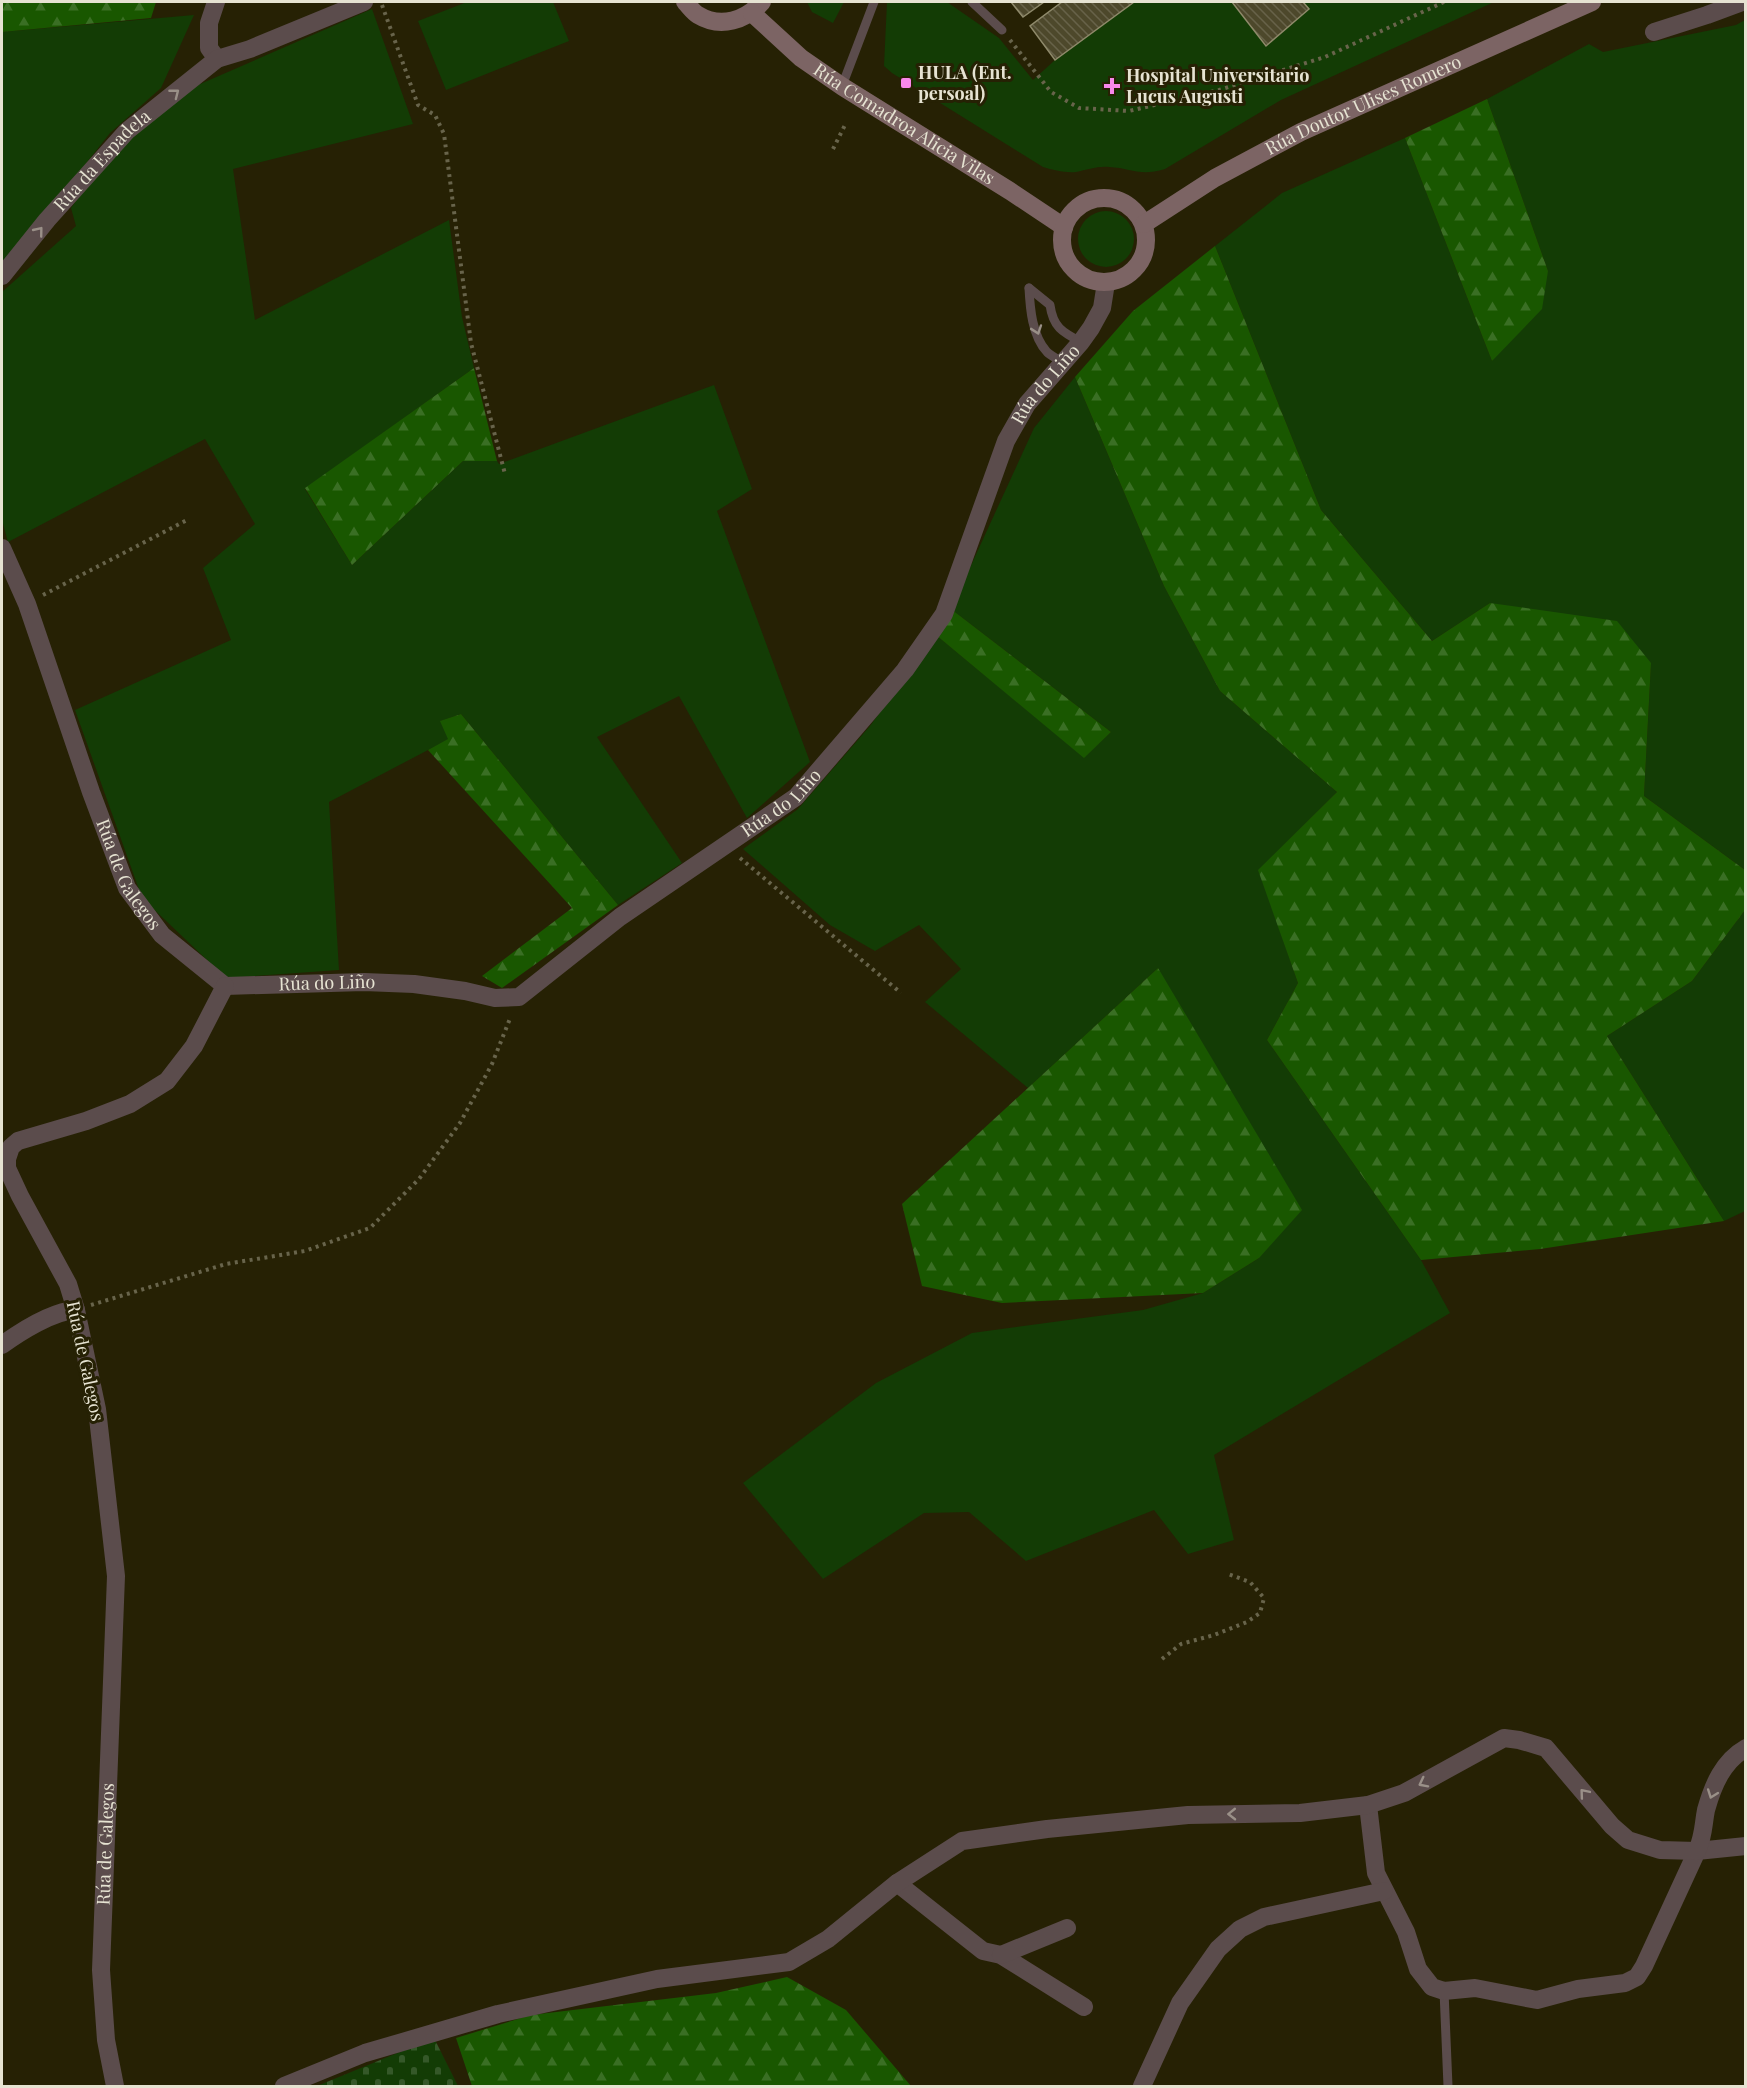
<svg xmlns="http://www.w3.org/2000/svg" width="1747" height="2088" viewBox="0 0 1747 2088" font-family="'Playfair Display',serif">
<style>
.grass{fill:#133c05}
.forest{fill:url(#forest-firs)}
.cemetery{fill:url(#cemetery-stones)}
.building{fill:url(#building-back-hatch);stroke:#8f8a6b;stroke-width:1.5}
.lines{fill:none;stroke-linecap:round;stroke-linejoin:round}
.path{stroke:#68644b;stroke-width:4;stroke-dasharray:3 4.5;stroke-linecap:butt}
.lane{stroke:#5b4c4c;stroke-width:9}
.street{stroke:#5b4c4c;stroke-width:18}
.secondary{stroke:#7c6464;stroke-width:18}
.oneway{stroke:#9a9088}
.poi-dot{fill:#f888eb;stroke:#262104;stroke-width:2}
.labels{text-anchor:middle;stroke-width:6;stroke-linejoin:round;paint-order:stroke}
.poi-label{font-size:18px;font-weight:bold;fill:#e6e3d2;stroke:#262104;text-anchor:start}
.street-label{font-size:18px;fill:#e6e3d2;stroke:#262104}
</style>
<defs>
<pattern id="forest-firs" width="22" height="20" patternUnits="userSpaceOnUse" patternTransform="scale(1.5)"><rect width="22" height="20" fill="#195700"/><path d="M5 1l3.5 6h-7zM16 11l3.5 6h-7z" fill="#3a6f24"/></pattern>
<pattern id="cemetery-stones" width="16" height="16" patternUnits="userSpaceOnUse" patternTransform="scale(1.5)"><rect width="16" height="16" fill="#133c05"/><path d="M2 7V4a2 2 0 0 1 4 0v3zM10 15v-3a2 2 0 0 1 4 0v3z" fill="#355829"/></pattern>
<pattern id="building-back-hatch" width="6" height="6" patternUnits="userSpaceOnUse" patternTransform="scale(1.5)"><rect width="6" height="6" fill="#4d482b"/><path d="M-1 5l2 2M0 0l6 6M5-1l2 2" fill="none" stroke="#676249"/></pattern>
</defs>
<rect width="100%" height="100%" fill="#262104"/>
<!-- grass -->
<g class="grass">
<polygon points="467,2 553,2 569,41 446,90 418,21"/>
<polygon points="807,2 844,2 833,23 812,12"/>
<path d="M887 2H947L999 38 1033 80 1055 60 1134 2H1232L1266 46 1308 10 1303 2H1494L1281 100 1165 169C1139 177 1132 168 1109 167 1097 166 1087 170 1076 172 1065 173 1053 170 1043 167L892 73 884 66Z"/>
<polygon points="372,9 413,124 233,169 255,320 449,220 462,317 474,368 305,489 352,565 463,461 497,461 499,464 714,385 752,489 717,511 810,762 747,818 679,696 597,737 682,863 618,905 461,714 441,721 449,739 329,802 339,970 226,978 142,898 75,710 231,640 203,568 255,524 205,439 8,542 2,520 2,292 76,226 71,208 87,186 137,132 198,85"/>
<polygon points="194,15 161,88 110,133 2,270 2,32"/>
<polygon points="1745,20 1745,870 1644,796 1651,663 1490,603 1432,641 1321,510 1215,246 1282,193 1405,138 1492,361 1548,271 1487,99 1589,44 1603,52 1736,25"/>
<circle cx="1106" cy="239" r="28"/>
<polygon points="1075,377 1164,586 1220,691 1337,792 1259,870 1298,983 1267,1040 1421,1260 1450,1313 1214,1455 1234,1540 1188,1554 1154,1510 1026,1561 969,1512 924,1513 823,1579 743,1483 876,1383 972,1333 1143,1310 1203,1293 1259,1258 1158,968 1028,1088 925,1002 961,969 919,925 875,951 830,925 743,849 798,809 870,726 936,635 1084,757 1111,732 951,609 1034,428"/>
<polygon points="1745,910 1745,1211 1724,1221 1607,1036 1692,981"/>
</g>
<!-- forest -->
<g class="forest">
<polygon points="2,2 156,2 151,18 2,32"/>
<polygon points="1487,99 1548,271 1542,309 1492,361 1405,138"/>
<polygon points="1215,246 1321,510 1432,641 1490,603 1617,621 1651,663 1644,796 1745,870 1745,910 1692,981 1607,1036 1724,1221 1540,1249 1421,1260 1267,1040 1298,983 1258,870 1337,792 1220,691 1164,586 1075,377 1133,311"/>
<polygon points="474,368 497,461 463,461 352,565 305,488"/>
<polygon points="951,609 1111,732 1084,758 936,635"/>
<polygon points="461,714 618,905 502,988 482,976 572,908 428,750 448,739 440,721"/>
<polygon points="1158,968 1302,1210 1259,1258 1203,1293 1002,1303 922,1286 902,1204"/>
<polygon points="787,1977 846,2010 911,2086 472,2086 456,2038 531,2015 716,1993"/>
</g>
<!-- cemetery -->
<polygon class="cemetery" points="434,2038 458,2086 317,2086"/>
<!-- building -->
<g class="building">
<polygon points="1011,2 1044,2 1023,17"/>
<polygon points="1062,2 1134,2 1055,60 1030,26"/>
<polygon points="1232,2 1303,2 1309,9 1266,46"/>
</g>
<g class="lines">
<!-- path -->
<g class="path">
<polyline points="382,5 418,105 435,115 444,134 471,343 505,474"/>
<polyline points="1010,40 1051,92 1079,108 1129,111 1219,90 1325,57 1444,2"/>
<polyline points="833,149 846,123"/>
<polyline points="43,595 187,520"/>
<polyline points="740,858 901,993"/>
<polyline points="91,1305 226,1264 305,1251 370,1228 419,1179 460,1123 492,1064 511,1016"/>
<polyline points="1162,1659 1181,1644 1214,1635 1247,1622 1260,1613 1264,1598 1250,1582 1228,1574"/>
</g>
<!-- lane -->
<g class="lane">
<polyline points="972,2 1002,30"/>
<polyline points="842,86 874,2"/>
<path d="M1029 288C1030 308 1032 336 1047 352 1051 356 1058 359 1063 363"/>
<path d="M1029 288 1050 305C1053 327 1062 332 1081 342"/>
<polyline points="1444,1991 1448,2086"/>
</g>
<!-- street -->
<g class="street">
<polyline points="216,2 209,23 209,48 217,59"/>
<polyline points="1654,32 1707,15 1742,2"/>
<path id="s1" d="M2 276 47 220 127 131 217 59 250 49 364 2"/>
<path id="s2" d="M2 548 27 604 91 792 127 888 162 935 225 986"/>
<path id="s3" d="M225 986 364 982 414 984 465 991 495 998 519 997 620 917 796 797 905 670 944 614 1006 441 1027 404 1081 342 1091 328 1102 308 1106 283"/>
<path d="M2 1345C20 1332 53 1311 76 1310"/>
<polyline points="1368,1805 1376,1873 1406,1932 1418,1969 1432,1987 1444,1991 1475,1988 1537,2000 1578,1989 1625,1983 1637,1977 1644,1966 1697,1851 1746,1846"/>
<polyline points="897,1883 983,1951 1001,1955 1084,2007"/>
<polyline points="1001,1955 1067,1928"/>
<path id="s4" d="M115 2086 106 2040 101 1970 116 1576 97 1409 76 1310 68 1284 20 1196 7 1168V1159L11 1147 18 1141 86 1121 130 1104 167 1081 194 1046 225 986"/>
<path d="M284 2086 365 2053 498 2014 657 1979 789 1962 828 1939 897 1883 962 1841 1047 1829 1188 1815 1300 1813 1368 1805 1404 1793 1504 1738 1519 1740 1546 1748 1612 1826 1628 1840 1660 1850 1697 1851C1704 1835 1703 1825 1706 1810 1713 1785 1723 1761 1746 1748"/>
<polyline points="1142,2086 1180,2003 1218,1949 1240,1929 1264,1917 1384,1891"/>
</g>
<!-- secondary -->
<g class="secondary">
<path d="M685 2C689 6 693 12 698 15 721 29 746 20 762 2"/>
<path id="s5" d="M752 13 801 58 843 87 1010 191 1064 227"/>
<circle cx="1104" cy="240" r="42"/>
<path id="s6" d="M1144 224 1215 178 1301 132 1592 2"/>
</g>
</g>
<!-- one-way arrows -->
<defs><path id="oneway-chevron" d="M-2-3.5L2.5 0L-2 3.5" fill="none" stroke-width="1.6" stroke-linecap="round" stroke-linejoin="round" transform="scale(1.5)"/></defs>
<g class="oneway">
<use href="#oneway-chevron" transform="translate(175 93) rotate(-38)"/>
<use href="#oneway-chevron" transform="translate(39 231) rotate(-51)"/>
<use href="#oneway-chevron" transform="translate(1037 330) rotate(71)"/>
<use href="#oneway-chevron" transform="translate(1423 1783) rotate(153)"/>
<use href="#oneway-chevron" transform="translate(1584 1793) rotate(-130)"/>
<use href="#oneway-chevron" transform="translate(1712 1794) rotate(110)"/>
<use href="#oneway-chevron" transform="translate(1232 1814) rotate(179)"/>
</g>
<!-- markers -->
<g class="poi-dot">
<rect x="900" y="77" width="12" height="12" rx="3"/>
<path d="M1109 77h6v6h6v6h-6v6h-6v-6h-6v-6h6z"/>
</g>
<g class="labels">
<!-- poi labels -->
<g class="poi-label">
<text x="918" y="79">HULA (Ent.<tspan x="918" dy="21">persoal)</tspan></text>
<text x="1126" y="82">Hospital Universitario<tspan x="1126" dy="21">Lucus Augusti</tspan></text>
</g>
<!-- street labels -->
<g class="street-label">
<text dy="6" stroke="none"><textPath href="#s6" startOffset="250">Rúa Doutor Ulises Romero</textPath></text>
<text dy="6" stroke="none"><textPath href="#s5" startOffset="189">Rúa Comadroa Alicia Vilas</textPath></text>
<text dy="6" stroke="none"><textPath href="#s1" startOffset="153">Rúa da Espadela</textPath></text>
<text dy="6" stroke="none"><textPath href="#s3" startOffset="1126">Rúa do Liño</textPath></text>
<text dy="6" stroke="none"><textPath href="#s3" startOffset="622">Rúa do Liño</textPath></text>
<text dy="6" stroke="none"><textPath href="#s2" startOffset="351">Rúa de Galegos</textPath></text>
<text dy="6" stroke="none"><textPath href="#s3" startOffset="102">Rúa do Liño</textPath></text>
<text transform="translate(85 1361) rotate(78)" y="6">Rúa de Galegos</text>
<text dy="6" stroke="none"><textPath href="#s4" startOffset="243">Rúa de Galegos</textPath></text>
</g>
</g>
<!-- border -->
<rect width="1747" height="2088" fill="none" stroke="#e6e3d2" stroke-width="6"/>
</svg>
